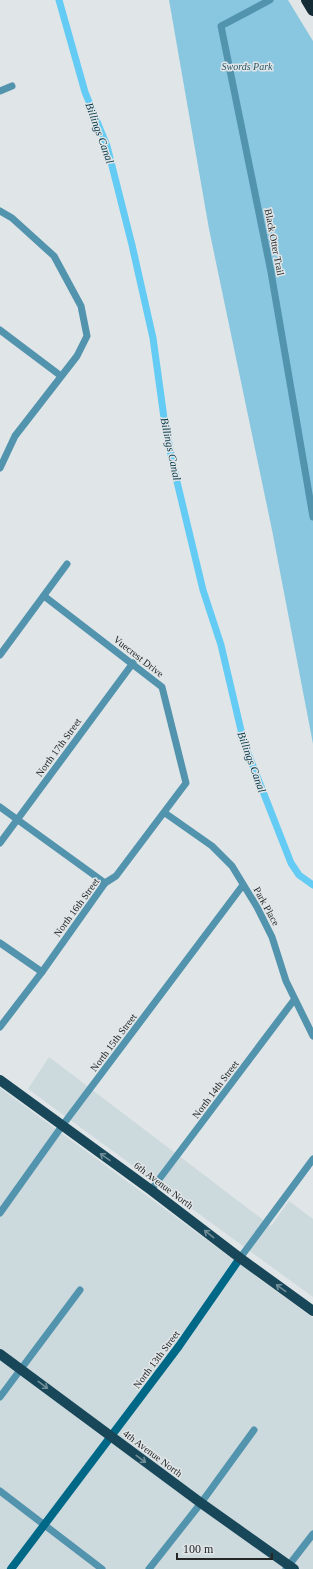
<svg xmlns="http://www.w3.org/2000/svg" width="313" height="1569" viewBox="0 0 313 1569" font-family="Georgia,serif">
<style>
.built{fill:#ccd9dd}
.green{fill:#89c7e1}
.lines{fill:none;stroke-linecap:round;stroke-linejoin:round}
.canal{stroke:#64ccf4;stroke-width:7}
.street{stroke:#5293ad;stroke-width:7}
.secondary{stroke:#006887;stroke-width:8}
.primary{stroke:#174758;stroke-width:10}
.highway{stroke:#142c35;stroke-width:12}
.oneway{stroke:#718e98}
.labels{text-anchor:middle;stroke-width:3;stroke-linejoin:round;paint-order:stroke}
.park-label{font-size:10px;font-style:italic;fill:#2b5869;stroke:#e0e5e7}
.street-label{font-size:10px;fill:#252727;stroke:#e0e5e7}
.water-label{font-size:11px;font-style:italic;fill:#063748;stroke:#e0e5e7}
</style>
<rect width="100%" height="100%" fill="#e0e5e7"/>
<!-- built -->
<g class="built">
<polygon points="49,1057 271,1226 289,1201 313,1219 313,1297 28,1089"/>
<polygon points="0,1088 313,1318 313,1569 0,1569"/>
</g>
<!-- green -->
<polygon class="green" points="169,0 288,0 313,41 313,744 272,530 209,229"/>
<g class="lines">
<!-- canal -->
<polyline class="canal" points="59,0 85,92 107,146 132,245 153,338 164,418 173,465 203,590 221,645 244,743 291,863 299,875 313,885"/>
<!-- street -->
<g class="street">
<polyline points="270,0 221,26 271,272 313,517"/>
<polyline points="0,91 12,86"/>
<polyline points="0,211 12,218 54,256 81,306 87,336 77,356 15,436 0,468"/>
<polyline points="0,330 61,376"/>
<polyline points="0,655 67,564"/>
<polyline points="0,807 105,883"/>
<polyline points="165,813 212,846 232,866 257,907 272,937 286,981 313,1036"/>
<polyline points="0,843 133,663"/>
<polyline points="0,943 42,972"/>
<polyline points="0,1027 42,972 105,883 116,876 186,783 162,687 44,596"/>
<polyline points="151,1190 294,1000"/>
<polyline points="0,1213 62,1126 243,885"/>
<polyline points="240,1258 313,1159"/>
<polyline points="0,1397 80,1290"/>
<polyline points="0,1491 102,1569"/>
<polyline points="149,1569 201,1503 254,1430"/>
<polyline points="286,1569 313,1534"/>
</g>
<!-- secondary -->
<polyline class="secondary" points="11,1569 179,1346 240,1258"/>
<!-- primary -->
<g class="primary">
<polyline points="0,1080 151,1190 240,1258 313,1311"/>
<polyline points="0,1354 201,1503 294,1569"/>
</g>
<!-- highway -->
<polyline class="highway" points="307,0 313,10"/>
</g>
<!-- one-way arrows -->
<defs><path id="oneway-shaft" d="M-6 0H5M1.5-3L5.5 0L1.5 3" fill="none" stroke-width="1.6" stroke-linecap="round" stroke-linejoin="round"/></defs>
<g class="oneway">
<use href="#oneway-shaft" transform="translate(105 1157) rotate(-145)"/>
<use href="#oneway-shaft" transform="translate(209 1234) rotate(-142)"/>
<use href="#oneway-shaft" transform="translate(281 1288) rotate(-144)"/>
<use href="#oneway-shaft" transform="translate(43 1385) rotate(37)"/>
<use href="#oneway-shaft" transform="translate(141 1459) rotate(37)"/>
</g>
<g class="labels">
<!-- park labels -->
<g class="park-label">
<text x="247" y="70">Swords Park</text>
</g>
<!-- street labels -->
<g class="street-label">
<text transform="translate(275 242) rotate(79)" y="4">Black Otter Trail</text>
<text transform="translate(139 656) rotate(38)" y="4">Vuecrest Drive</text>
<text transform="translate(58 747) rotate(-54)" y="4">North 17th Street</text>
<text transform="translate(267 906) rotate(61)" y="4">Park Place</text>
<text transform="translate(76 907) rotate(-54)" y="4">North 16th Street</text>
<text transform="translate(113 1042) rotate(-53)" y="4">North 15th Street</text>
<text transform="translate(215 1089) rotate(-53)" y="4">North 14th Street</text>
<text transform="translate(164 1185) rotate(37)" y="4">6th Avenue North</text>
<text transform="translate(156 1359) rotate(-53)" y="4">North 13th Street</text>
<text transform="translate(153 1453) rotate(37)" y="4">4th Avenue North</text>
</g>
<!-- water labels -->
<g class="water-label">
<text transform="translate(100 133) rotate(70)" y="4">Billings Canal</text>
<text transform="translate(171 449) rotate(78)" y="4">Billings Canal</text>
<text transform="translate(252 762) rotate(70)" y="4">Billings Canal</text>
</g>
</g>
<!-- scale -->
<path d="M177 1553v6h95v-6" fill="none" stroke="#252727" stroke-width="2"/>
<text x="183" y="1553" font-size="12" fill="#252727" stroke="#e0e5e7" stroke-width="3" paint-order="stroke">100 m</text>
</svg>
